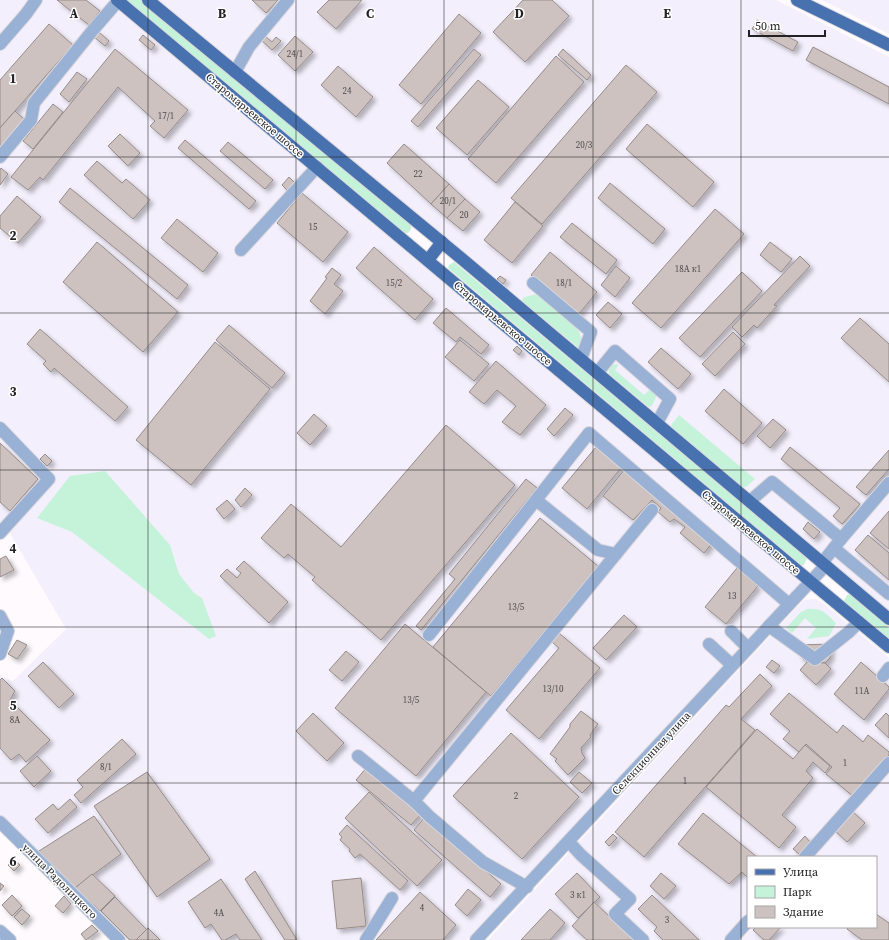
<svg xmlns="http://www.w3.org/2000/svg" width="889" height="940" viewBox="0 0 889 940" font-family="'Source Serif 4',serif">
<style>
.industrial{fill:#f3effc;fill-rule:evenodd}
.green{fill:#c5f3da}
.building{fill:#cdc2bf;stroke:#968c8a;filter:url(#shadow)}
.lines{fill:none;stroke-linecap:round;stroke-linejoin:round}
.minor-casing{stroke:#dbd7db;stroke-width:14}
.major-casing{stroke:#dbd7db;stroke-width:14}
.minor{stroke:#99b1d5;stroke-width:12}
.major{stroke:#4871b0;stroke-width:12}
.grid{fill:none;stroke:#232123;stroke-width:1;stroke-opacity:0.55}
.labels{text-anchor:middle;stroke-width:3;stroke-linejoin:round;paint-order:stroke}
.number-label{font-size:9px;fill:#4e494a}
.street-label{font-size:11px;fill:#232123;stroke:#fff}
.grid-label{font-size:13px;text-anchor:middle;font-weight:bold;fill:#232123;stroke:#fff;stroke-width:3;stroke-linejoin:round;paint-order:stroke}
</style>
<defs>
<filter id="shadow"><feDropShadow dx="3.5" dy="3.5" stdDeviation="2" flood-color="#0004"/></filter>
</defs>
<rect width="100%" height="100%" fill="#fefafe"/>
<!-- industrial -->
<g class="industrial">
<polygon points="0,0 110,0 803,582 467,940 126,940 0,817 0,675 13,681 66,629 5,525 0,529"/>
<polygon points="157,0 776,0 889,57 889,613"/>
<polygon points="822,0 889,0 889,34"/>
<path d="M815 599 824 604 889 658V940H488L804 600ZM748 857H876V927H748Z"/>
</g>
<!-- green -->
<g class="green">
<polygon points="125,0 141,0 411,225 411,229 408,233 405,233"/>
<polygon points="454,262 807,558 804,565 801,565 448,268 449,265"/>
<path d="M538 294 577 328C581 336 583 341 579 348L522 301 524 297Z"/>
<path d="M617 364 618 366 615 370 644 395 648 391 651 390 656 395V397L652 406 649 407 610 375C608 371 609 368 612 365Z"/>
<polygon points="679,415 755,479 746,487 741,487 671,428 672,424"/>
<polygon points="105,471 170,545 179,574 194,593 202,598 216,636 209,639 72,532 37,518 70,476"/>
<polygon points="850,594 889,628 889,639 844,601 847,595"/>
<path d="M807 609C823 608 825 613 836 623L829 636 807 639 816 628 805 618 792 633 786 628 801 612Z"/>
</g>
<!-- building -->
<g class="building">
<polygon points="57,0 86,0 100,11 89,25"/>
<polygon points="252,0 278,0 266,13"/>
<polygon points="329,0 362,0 336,29 317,12"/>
<polygon points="523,0 552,0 569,16 525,62 493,32"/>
<polygon points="459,14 481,33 421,104 399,85"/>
<polygon points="757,20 798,42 793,51 752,29"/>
<polygon points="49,24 73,45 0,128 0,80"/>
<polygon points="99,32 109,41 105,46 94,37"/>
<polygon points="143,35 155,45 151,50 139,40"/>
<polygon points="265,36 272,42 276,37 281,41 272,50 261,40"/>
<polygon points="295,36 313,52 295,71 278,55"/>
<polygon points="813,47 889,87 889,104 806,60"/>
<polygon points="115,49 188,110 164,138 150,126 155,121 118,87 43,180 40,177 28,190 11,177"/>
<polygon points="474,49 481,55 418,127 411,121"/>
<polygon points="563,49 591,75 587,80 558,55"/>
<polygon points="556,56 584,82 496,183 468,159"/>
<polygon points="626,65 657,92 542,224 511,198"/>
<polygon points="338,66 373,97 356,117 321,85"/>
<polygon points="77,72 87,79 69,102 60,94"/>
<polygon points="478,80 509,107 467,155 436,128"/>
<polygon points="53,104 63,112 33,149 23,141"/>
<polygon points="15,111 24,119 0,147 0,128"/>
<polygon points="647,124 714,182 693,207 626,149"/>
<polygon points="120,134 140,153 128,166 108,146"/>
<polygon points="185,140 256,201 249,209 178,148"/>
<polygon points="228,142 273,180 265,189 220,151"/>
<polygon points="404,144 449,184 431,204 387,163"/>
<polygon points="97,161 122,183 126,179 150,200 133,219 84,175"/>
<polygon points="1,168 8,174 0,185 0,170"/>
<polygon points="289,177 295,183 287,190 282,185"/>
<polygon points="610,183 665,229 653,244 598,198"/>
<polygon points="449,184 465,199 447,218 431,204"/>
<polygon points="70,188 188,285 177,299 59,202"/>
<polygon points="302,193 348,232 323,262 277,223"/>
<polygon points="17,196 41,217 18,243 0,228 0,216"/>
<polygon points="465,199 480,212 463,231 447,218"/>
<polygon points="515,202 543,226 512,263 484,240"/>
<polygon points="715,209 744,234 661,328 632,303"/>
<polygon points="177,219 218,253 203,272 161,238"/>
<polygon points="572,223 617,260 606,274 560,237"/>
<polygon points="97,242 178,312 143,352 63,282"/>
<polygon points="770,242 792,259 781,272 760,255"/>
<polygon points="374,247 433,299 415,320 356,268"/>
<polygon points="550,252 597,292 578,315 531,275"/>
<polygon points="800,256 810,266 774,305 777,306 757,328 754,325 742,337 732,327"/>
<polygon points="616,266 630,278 615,297 601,285"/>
<polygon points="332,268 341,275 334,284 343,291 325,314 310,301 327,278 325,277"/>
<polygon points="742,272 762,291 700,357 679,338"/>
<polygon points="500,276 506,280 503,284 497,279"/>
<polygon points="608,302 622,314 610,328 596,315"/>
<polygon points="446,308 489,345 481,354 460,337 456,342 433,323"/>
<polygon points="860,318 889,344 889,382 841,338"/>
<polygon points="229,325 285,373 272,388 216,340"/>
<polygon points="40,329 128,407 115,421 54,368 51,372 43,364 46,361 27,344"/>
<polygon points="733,332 745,344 715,376 702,364"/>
<polygon points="460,340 489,364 474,381 445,357"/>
<polygon points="215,342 270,389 191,485 136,440"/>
<polygon points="517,346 522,351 519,355 513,350"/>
<polygon points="661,348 691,374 678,389 648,362"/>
<polygon points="496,361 546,405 520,435 502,422 516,406 497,390 484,404 469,392"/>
<polygon points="724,389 762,423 743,444 705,411"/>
<polygon points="565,408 573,415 554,436 547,429"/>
<polygon points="314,414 327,426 310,445 297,433"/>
<polygon points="773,419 786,430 770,448 757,436"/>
<polygon points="446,425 515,485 381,640 312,580 315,577 288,554 284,558 261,538 291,504 341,547"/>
<polygon points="601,441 626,462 587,509 562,488"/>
<polygon points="0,443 38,479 10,511 0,502"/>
<polygon points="790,447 860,504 842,524 833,516 840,508 781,459"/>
<polygon points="889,450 889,469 866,495 856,487"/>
<polygon points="45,454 52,461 47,466 40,459"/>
<polygon points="628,465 716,538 704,553 680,533 685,527 674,519 670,522 658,512 661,508 652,500 633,520 603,496"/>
<polygon points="526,479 537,488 421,630 416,626 455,579 449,574"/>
<polygon points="245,488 252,495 241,507 235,500"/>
<polygon points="227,500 235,509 224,519 216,509"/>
<polygon points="889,511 889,549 870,533"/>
<polygon points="540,518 598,566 491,696 433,647"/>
<polygon points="808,522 820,532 814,539 803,529"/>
<polygon points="868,535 889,553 889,580 855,550"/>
<polygon points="6,556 14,570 0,577 0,559"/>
<polygon points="244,561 288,602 269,623 220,576 227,569 237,578 241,573 236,569"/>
<polygon points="737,568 758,586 726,624 705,607"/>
<polygon points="624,615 637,627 606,660 593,648"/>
<polygon points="405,624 486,692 416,776 335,708"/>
<polygon points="559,633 600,668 539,739 506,710 559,648 552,642"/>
<polygon points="17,640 27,645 17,659 8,654"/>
<polygon points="831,644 830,658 825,663 807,662 800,656 798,645"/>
<polygon points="346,651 359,662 342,681 329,670"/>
<polygon points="772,660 780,666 774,673 766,667"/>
<polygon points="43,662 74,694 59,708 28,676"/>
<polygon points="807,662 825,663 831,669 816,685 800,670"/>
<polygon points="861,662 889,687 889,689 864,720 834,694"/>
<polygon points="760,674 772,686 741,719 755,730 644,857 615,832 726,705 729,707"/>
<polygon points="2,678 15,691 10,700 50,740 26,762 19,754 11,760 0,748 0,680"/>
<polygon points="789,693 837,733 843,725 863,742 868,735 889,752 889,755 854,797 826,774 832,767 806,744 799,752 783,739 790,731 770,714"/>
<polygon points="581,711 598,724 590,735 591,737 581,748 582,753 585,758 568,775 555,761 557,759 550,754 570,727 570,724"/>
<polygon points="313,713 344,743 327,761 296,731"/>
<polygon points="886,713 889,716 889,738 875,725"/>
<polygon points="757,729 793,759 805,745 830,766 825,773 813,762 806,771 813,778 782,815 796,827 779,848 706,787"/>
<polygon points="511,733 579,797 522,859 453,796"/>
<polygon points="122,739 136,754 81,803 74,795 83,787 77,780"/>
<polygon points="37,756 51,771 34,787 20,771"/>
<polygon points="367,767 422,813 411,825 356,780"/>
<polygon points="147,772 210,859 157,897 94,806"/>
<polygon points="579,772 592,783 582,793 570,782"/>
<polygon points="369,792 442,860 417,886 345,818"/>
<polygon points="70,799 77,807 48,833 35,819 53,804 58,810"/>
<polygon points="851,810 865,823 847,842 833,829"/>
<polygon points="703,813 757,857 748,857 748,878 742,872 729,884 678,844"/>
<polygon points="94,816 121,854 75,888 39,851"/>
<polygon points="425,817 501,884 490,897 414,830"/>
<polygon points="347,825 408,881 400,890 360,854 355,858 349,851 350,849 340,840 342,837 339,834"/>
<polygon points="613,834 617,838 609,846 605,842"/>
<polygon points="805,836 810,842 799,854 793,849"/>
<polygon points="14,860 20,865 14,871 8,865"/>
<polygon points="255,871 297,940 285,940 245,879"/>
<polygon points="577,873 600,897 578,918 555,894"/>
<polygon points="661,873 676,886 664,899 650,886"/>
<polygon points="92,874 115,896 100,911 75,888"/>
<polygon points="361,878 366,926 337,929 332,881"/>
<polygon points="221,879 262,940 240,940 236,934 225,940 222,940 211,924 205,928 188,902"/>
<polygon points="0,883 4,886 0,891"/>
<polygon points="468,889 481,900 467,916 455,905"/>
<polygon points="420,892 456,925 443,940 376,940"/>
<polygon points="12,895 22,906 12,916 2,905"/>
<polygon points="652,895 699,940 663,940 654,931 657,927 638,909"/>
<polygon points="64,896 71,904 63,913 55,906"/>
<polygon points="115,897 147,930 136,940 130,940 101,911"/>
<polygon points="594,902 635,940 587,940 572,926"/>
<polygon points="22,909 30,916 22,925 14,917"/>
<polygon points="550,909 565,923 550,940 521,940"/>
<polygon points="876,914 889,923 889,940 862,940 847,929 848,927 876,927"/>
<polygon points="92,925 98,931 86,940 81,934"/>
<polygon points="756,927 781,927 769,940 764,940 753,930"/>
<polygon points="148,928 160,940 136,940"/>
</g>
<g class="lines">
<!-- minor casing -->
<g class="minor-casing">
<g id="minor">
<polyline points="0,44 26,14 36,0"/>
<polyline points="235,72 249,47 288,0"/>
<polyline points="0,157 31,120 34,103 93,30 118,1"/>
<polyline points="241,250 317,167"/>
<polyline points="533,283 591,332 581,359"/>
<polyline points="597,373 615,351 670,399 657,423"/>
<polyline points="0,428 49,479 0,533"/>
<polyline points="536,500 598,550 616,554"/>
<polyline points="750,501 772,482 841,539 822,563"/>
<polyline points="841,539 889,483"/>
<polyline points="834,548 889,594"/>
<polyline points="0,616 8,631 0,654"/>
<polyline points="769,626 815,659 849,632 859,622"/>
<polyline points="731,631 748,648"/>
<polyline points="429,635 589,433 789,604"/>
<polyline points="709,644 732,665"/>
<polyline points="883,676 889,668"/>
<polyline points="358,756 414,801"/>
<polyline points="0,822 119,940"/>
<polyline points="569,842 581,855 630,899 615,914 643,940"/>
<polyline points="805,857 889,763"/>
<polyline points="527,887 483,862 429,816 414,801 652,510"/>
<polyline points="0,931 10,940"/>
<polyline points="366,940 392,898"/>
<polyline points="476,940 826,565"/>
<polyline points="731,940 748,921"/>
</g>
</g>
<!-- major casing -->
<g class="major-casing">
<g id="major">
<polyline points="117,0 811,582 889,647"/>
<polyline points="148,0 462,259 889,619"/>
<polyline points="797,0 889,45"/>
<polyline points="428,260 442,242"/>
</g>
</g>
<!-- minor -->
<use href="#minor" class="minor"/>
<!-- major -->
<use href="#major" class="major"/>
</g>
<!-- grid -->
<path class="grid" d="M148 0V940M296 0V940M444 0V940M593 0V940M741 0V940M0 157H889M0 313H889M0 470H889M0 627H889M0 783H889"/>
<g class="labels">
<!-- number labels -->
<g class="number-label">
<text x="295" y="57">24/1</text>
<text x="347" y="94">24</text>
<text x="166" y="119">17/1</text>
<text x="584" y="148">20/3</text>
<text x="418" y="177">22</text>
<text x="448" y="204">20/1</text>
<text x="464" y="218">20</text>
<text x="313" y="230">15</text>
<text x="688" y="272">18А к1</text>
<text x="394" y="286">15/2</text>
<text x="564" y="286">18/1</text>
<text x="732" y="599">13</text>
<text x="516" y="610">13/5</text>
<text x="553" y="692">13/10</text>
<text x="862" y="694">11А</text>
<text x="411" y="703">13/5</text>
<text x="15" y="723">8А</text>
<text x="845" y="766">1</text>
<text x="106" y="770">8/1</text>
<text x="685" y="784">1</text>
<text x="516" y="799">2</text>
<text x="578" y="898">3 к1</text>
<text x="422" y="911">4</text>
<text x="219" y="916">4А</text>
<text x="667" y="923">3</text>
</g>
<!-- street labels -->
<g class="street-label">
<text transform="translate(255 115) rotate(40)" y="4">Старомарьевское шоссе</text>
<text transform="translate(503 323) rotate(40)" y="4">Старомарьевское шоссе</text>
<text transform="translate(751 532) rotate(40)" y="4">Старомарьевское шоссе</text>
<text transform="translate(651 753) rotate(-47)" y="4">Селекционная улица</text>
<text transform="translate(60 881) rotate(45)" y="4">улица Радолицкого</text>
</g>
</g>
<g class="grid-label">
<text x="74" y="18">A</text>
<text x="222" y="18">B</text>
<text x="370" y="18">C</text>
<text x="519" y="18">D</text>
<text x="667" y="18">E</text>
<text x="13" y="83">1</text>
<text x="13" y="240">2</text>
<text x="13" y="396">3</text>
<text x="13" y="553">4</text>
<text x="13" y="710">5</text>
<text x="13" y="866">6</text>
</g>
<!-- legend -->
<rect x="747" y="856" width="130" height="72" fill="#ffffff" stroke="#a7a6a7"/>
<rect x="755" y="869" width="20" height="6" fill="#4871b0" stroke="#a7a6a7"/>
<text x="783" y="876" font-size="12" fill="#232123">Улица</text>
<rect x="755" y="886" width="20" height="12" fill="#c5f3da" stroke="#a7a6a7"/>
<text x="783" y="896" font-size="12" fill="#232123">Парк</text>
<rect x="755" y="906" width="20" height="12" fill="#cdc2bf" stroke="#a7a6a7"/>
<text x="783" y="916" font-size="12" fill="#232123">Здание</text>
<!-- scale -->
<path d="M749 30v6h76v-6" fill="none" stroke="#232123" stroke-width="2"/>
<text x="755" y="30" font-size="12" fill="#232123" stroke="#ffffff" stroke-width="3" paint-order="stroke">50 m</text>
</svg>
